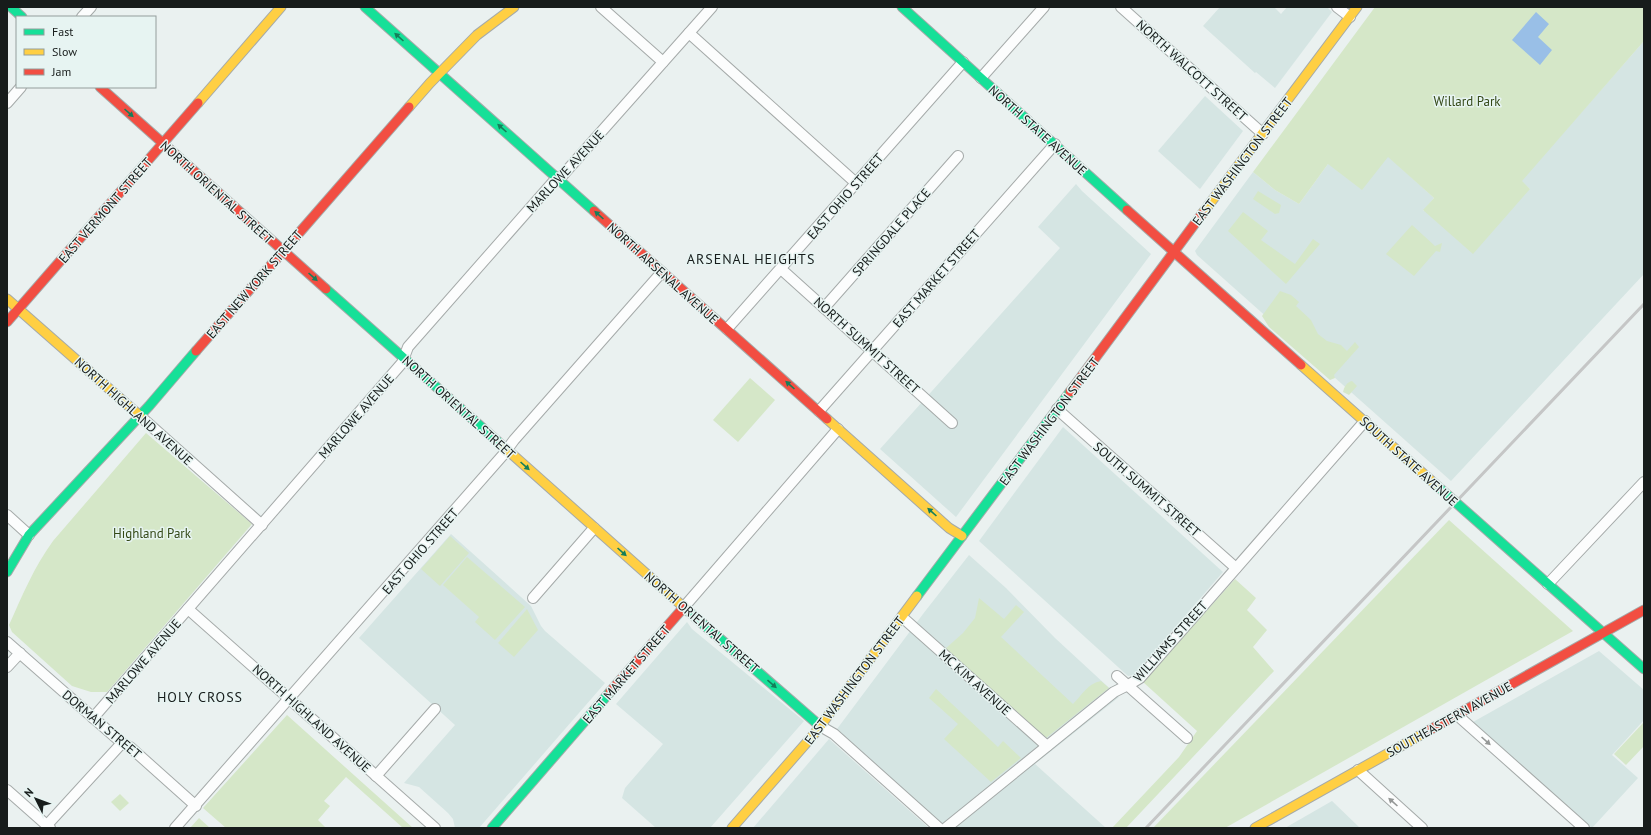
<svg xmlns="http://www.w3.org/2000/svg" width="1651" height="835" viewBox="0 0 1651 835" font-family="'PT Sans',sans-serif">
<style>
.built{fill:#d5e5e3}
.green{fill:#d5e7c8}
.water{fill:#99bfe7}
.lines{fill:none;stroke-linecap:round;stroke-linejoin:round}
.street-casing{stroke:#a5aaa9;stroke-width:12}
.fast-casing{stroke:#a5aaa9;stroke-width:11}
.slow-casing{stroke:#a5aaa9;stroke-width:11}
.jam-casing{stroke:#a5aaa9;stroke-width:11}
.street{stroke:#fcfdfd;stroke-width:10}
.fast{stroke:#16e098;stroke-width:9}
.slow{stroke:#ffcf43;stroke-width:9}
.jam{stroke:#f24e42;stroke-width:9}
.rail{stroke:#c5c6c6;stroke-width:3}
.oneway{fill:#167e5a}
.oneway2{fill:#959897}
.labels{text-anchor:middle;stroke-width:3;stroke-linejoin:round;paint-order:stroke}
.street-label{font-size:13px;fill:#171c1b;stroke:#e7f4f2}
.park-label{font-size:13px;fill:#334816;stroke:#e7f4f2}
.neighbourhood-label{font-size:14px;letter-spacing:1px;fill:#171c1b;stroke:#e7f4f2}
</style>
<rect width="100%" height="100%" fill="#eaf1f0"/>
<!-- built -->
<g class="built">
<polygon points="1220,7 1274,7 1281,14 1287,7 1327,7 1332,12 1275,88 1256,72 1255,73 1203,26"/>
<polygon points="1644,41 1644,274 1451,481 1197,255 1195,251 1253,172 1275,190 1299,204 1328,164 1388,156 1434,198 1423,211 1530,189 1521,181"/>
<polygon points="1205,96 1243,131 1200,189 1158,151"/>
<polygon points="1076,184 1082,191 1151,254 956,517 880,449 1060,248 1038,227"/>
<polygon points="1063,427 1223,572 1134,675 1128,676 979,541"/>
<polygon points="451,534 531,606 541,626 545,631 605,683 479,828 455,828 453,819 448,813 419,787 404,783 455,725 359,638"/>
<polygon points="969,555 1006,588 1055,638 1119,697 1035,764 1106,828 945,828 837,729 923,614"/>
<polygon points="687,622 692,629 804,721 710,828 656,828 622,798 625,788 663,744 616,704"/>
<polygon points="1599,651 1644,690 1644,720 1612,755 1638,778 1592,828 1473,722"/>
<polygon points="829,739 929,828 753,828"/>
<polygon points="1332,801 1360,828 1285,828"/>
</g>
<!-- green -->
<g class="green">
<polygon points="1375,7 1644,7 1644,41 1522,181 1530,189 1473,254 1423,210 1434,198 1388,157 1362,190 1328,164 1299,204 1275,190 1253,172"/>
<polygon points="1258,191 1281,205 1279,213 1275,214 1253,199"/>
<polygon points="1243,212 1268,231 1261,240 1295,264 1313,239 1320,244 1286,284 1228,231"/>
<polygon points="1412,225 1435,246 1442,243 1440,252 1436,251 1414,276 1386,254"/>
<polygon points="1280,291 1291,295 1299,302 1296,306 1311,320 1318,334 1327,341 1341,345 1347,351 1355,342 1359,347 1334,375 1335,378 1330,380 1269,327 1262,316"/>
<polygon points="750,378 775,400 738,442 713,420"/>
<path d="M1352 381 1357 386 1349 395 1343 392C1344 387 1347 382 1352 381Z"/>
<path d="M146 433 252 524 107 692H91L72 686 12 632 9 625C22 596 34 567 53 541Z"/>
<polygon points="1449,520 1573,631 1225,828 1153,828"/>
<polygon points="450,536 469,553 440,586 421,569"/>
<polygon points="467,557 525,607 495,640 475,622 479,617 443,585"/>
<polygon points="1235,579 1256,598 1247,610 1267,630 1253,647 1274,671 1126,828 1112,828 1179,757 1197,731 1143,682"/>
<path d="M979 598 1004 619 1016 605 1024 612 1001 637 1073 704C1082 695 1088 683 1101 681L1109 688 1046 738 945 649 963 633 975 618Z"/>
<polygon points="527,609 538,630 514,657 498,643"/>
<polygon points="936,689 998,747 1003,741 1021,758 991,782 944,739 958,724 929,698"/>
<polygon points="287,715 413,828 403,828 346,777 324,801 330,806 318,820 326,828 226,828 203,808"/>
<polygon points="1644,722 1644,746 1626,765 1614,754"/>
<polygon points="120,794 129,803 120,811 111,802"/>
<polygon points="199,818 210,828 190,828"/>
</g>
<!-- water -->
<polygon class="water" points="1536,12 1549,24 1538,37 1552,50 1540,65 1512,40"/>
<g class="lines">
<!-- street casing -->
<g class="street-casing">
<g id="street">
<polyline points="601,7 663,62"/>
<polyline points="1121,7 1263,134"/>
<polyline points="1337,7 1350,17"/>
<polyline points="82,17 91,7"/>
<polyline points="689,33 856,183"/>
<polyline points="981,78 1044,7"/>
<polyline points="7,103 21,87"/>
<polyline points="781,269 952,423"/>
<polyline points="824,308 958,156"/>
<polyline points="727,329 963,62"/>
<polyline points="1057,409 1236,568"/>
<polyline points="819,411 1055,144"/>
<polyline points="140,416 262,525"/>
<polyline points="7,515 29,535"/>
<polyline points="1548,584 1644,482"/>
<polyline points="533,598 594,528"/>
<polyline points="684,607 838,429"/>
<polyline points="188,609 435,828"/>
<polyline points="902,617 1047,746"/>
<polyline points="7,642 98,722 122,743 130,747 196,806"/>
<polyline points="7,667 20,653"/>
<polyline points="1117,676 1187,738"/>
<polyline points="1457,715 1584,828"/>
<polyline points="93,718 402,363 408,347 554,181 562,176 712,7"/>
<polyline points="820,726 834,734 939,828"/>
<polyline points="1358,770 1422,828"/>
<polyline points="376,776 435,709"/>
<polyline points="7,790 50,828"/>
<polyline points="47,825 122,743"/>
<polyline points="175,828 503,455 514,440 662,272"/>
<polyline points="946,828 1114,692 1130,684 1140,678 1365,421"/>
</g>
</g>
<!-- fast casing -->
<g class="fast-casing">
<g id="fast">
<polyline points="11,7 22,17"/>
<polyline points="365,7 594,211"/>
<polyline points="902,7 1127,210"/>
<polyline points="326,289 504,447"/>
<polyline points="1435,484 1644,669"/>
<polyline points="7,572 29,535 149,406 196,351"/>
<polyline points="917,596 1070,392"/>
<polyline points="687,610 820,726"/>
<polyline points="492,828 610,692"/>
</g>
</g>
<!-- slow casing -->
<g class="slow-casing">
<g id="slow">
<polyline points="198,103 281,7"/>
<polyline points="409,107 430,83 477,35 514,7"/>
<polyline points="1202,214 1357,7"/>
<polyline points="7,299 140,416"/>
<polyline points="1301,365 1435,484"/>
<polyline points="827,419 949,528 962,536"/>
<polyline points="504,447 687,610"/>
<polyline points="732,828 815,733 917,596"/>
<polyline points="1255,828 1426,732"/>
</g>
</g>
<!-- jam casing -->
<g class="jam-casing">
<g id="jam">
<polyline points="100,87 326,289"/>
<polyline points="1127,210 1301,365"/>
<polyline points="594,211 827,419"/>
<polyline points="7,322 198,103"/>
<polyline points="196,351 409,107"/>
<polyline points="1070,392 1202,214"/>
<polyline points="610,692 684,607"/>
<polyline points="1426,732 1644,610"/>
</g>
</g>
<!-- street -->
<use href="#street" class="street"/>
<!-- fast -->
<use href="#fast" class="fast"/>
<!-- slow -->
<use href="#slow" class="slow"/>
<!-- jam -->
<use href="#jam" class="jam"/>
<!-- rail -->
<polyline class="rail" points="1146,828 1644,304"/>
</g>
<!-- one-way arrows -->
<defs><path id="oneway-solid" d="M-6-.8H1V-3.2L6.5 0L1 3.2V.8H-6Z"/></defs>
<g class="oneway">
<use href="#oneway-solid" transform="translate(399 37) rotate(-138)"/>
<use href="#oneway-solid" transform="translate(129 113) rotate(42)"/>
<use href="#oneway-solid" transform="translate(502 128) rotate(-138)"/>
<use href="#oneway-solid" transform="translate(599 215) rotate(-138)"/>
<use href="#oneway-solid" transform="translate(313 277) rotate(42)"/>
<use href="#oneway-solid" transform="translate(790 385) rotate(-138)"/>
<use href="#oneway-solid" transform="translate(525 466) rotate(42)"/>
<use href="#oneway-solid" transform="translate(932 512) rotate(-138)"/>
<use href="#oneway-solid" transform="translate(622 552) rotate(42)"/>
<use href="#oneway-solid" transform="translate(772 684) rotate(41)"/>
</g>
<g class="oneway2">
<use href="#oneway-solid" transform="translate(1486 741) rotate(42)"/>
<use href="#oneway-solid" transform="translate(1393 802) rotate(-138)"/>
</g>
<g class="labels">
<!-- street labels -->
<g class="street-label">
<text transform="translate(1192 70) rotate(42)" y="5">NORTH WALCOTT STREET</text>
<text transform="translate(1038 130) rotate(42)" y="5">NORTH STATE AVENUE</text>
<text transform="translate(1242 161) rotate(-53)" y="5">EAST WASHINGTON STREET</text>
<text transform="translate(565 171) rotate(-47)" y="5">MARLOWE AVENUE</text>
<text transform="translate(217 192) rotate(42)" y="5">NORTH ORIENTAL STREET</text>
<text transform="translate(845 196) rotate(-49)" y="5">EAST OHIO STREET</text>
<text transform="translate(105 210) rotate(-49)" y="5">EAST VERMONT STREET</text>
<text transform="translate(891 232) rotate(-49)" y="5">SPRINGDALE PLACE</text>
<text transform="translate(663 273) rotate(42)" y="5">NORTH ARSENAL AVENUE</text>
<text transform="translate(936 278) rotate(-49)" y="5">EAST MARKET STREET</text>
<text transform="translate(254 284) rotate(-49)" y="5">EAST NEW YORK STREET</text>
<text transform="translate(867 345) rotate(42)" y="5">NORTH SUMMIT STREET</text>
<text transform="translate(459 407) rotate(42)" y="5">NORTH ORIENTAL STREET</text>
<text transform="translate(134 411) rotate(42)" y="5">NORTH HIGHLAND AVENUE</text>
<text transform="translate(356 416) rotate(-49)" y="5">MARLOWE AVENUE</text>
<text transform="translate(1049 421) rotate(-53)" y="5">EAST WASHINGTON STREET</text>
<text transform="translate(1409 461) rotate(42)" y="5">SOUTH STATE AVENUE</text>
<text transform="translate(1147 489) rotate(41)" y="5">SOUTH SUMMIT STREET</text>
<text transform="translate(420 551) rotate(-49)" y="5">EAST OHIO STREET</text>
<text transform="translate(702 622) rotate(41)" y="5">NORTH ORIENTAL STREET</text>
<text transform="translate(1170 641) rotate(-48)" y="5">WILLIAMS STREET</text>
<text transform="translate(143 661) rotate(-49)" y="5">MARLOWE AVENUE</text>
<text transform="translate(626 674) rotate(-49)" y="5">EAST MARKET STREET</text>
<text transform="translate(854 680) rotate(-53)" y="5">EAST WASHINGTON STREET</text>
<text transform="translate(975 682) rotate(42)" y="5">MC KIM AVENUE</text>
<text transform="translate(312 718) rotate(42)" y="5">NORTH HIGHLAND AVENUE</text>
<text transform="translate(1449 719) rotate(-29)" y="5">SOUTHEASTERN AVENUE</text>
<text transform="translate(102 724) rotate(40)" y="5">DORMAN STREET</text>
</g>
<!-- park labels -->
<g class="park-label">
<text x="1467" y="106">Willard Park</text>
<text x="152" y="538">Highland Park</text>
</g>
<!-- neighbourhood labels -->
<g class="neighbourhood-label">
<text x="751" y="264">ARSENAL HEIGHTS</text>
<text x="200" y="702">HOLY CROSS</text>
</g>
</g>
<!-- border -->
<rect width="1651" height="835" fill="none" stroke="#171c1b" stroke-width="16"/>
<!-- legend -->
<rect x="16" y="16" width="140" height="72" fill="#e7f4f2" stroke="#949e9c"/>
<rect x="24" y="29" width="20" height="6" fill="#16e098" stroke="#949e9c"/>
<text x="52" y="36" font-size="12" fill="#171c1b">Fast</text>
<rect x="24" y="49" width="20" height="6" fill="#ffcf43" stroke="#949e9c"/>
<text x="52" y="56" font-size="12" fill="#171c1b">Slow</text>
<rect x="24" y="69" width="20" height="6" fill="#f24e42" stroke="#949e9c"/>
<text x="52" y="76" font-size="12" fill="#171c1b">Jam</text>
<!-- north arrow -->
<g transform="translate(36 799) rotate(312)" stroke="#e7f4f2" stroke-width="3" paint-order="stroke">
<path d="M0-3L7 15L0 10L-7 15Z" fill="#171c1b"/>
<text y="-6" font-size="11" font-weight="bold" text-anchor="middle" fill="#171c1b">N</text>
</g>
</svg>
